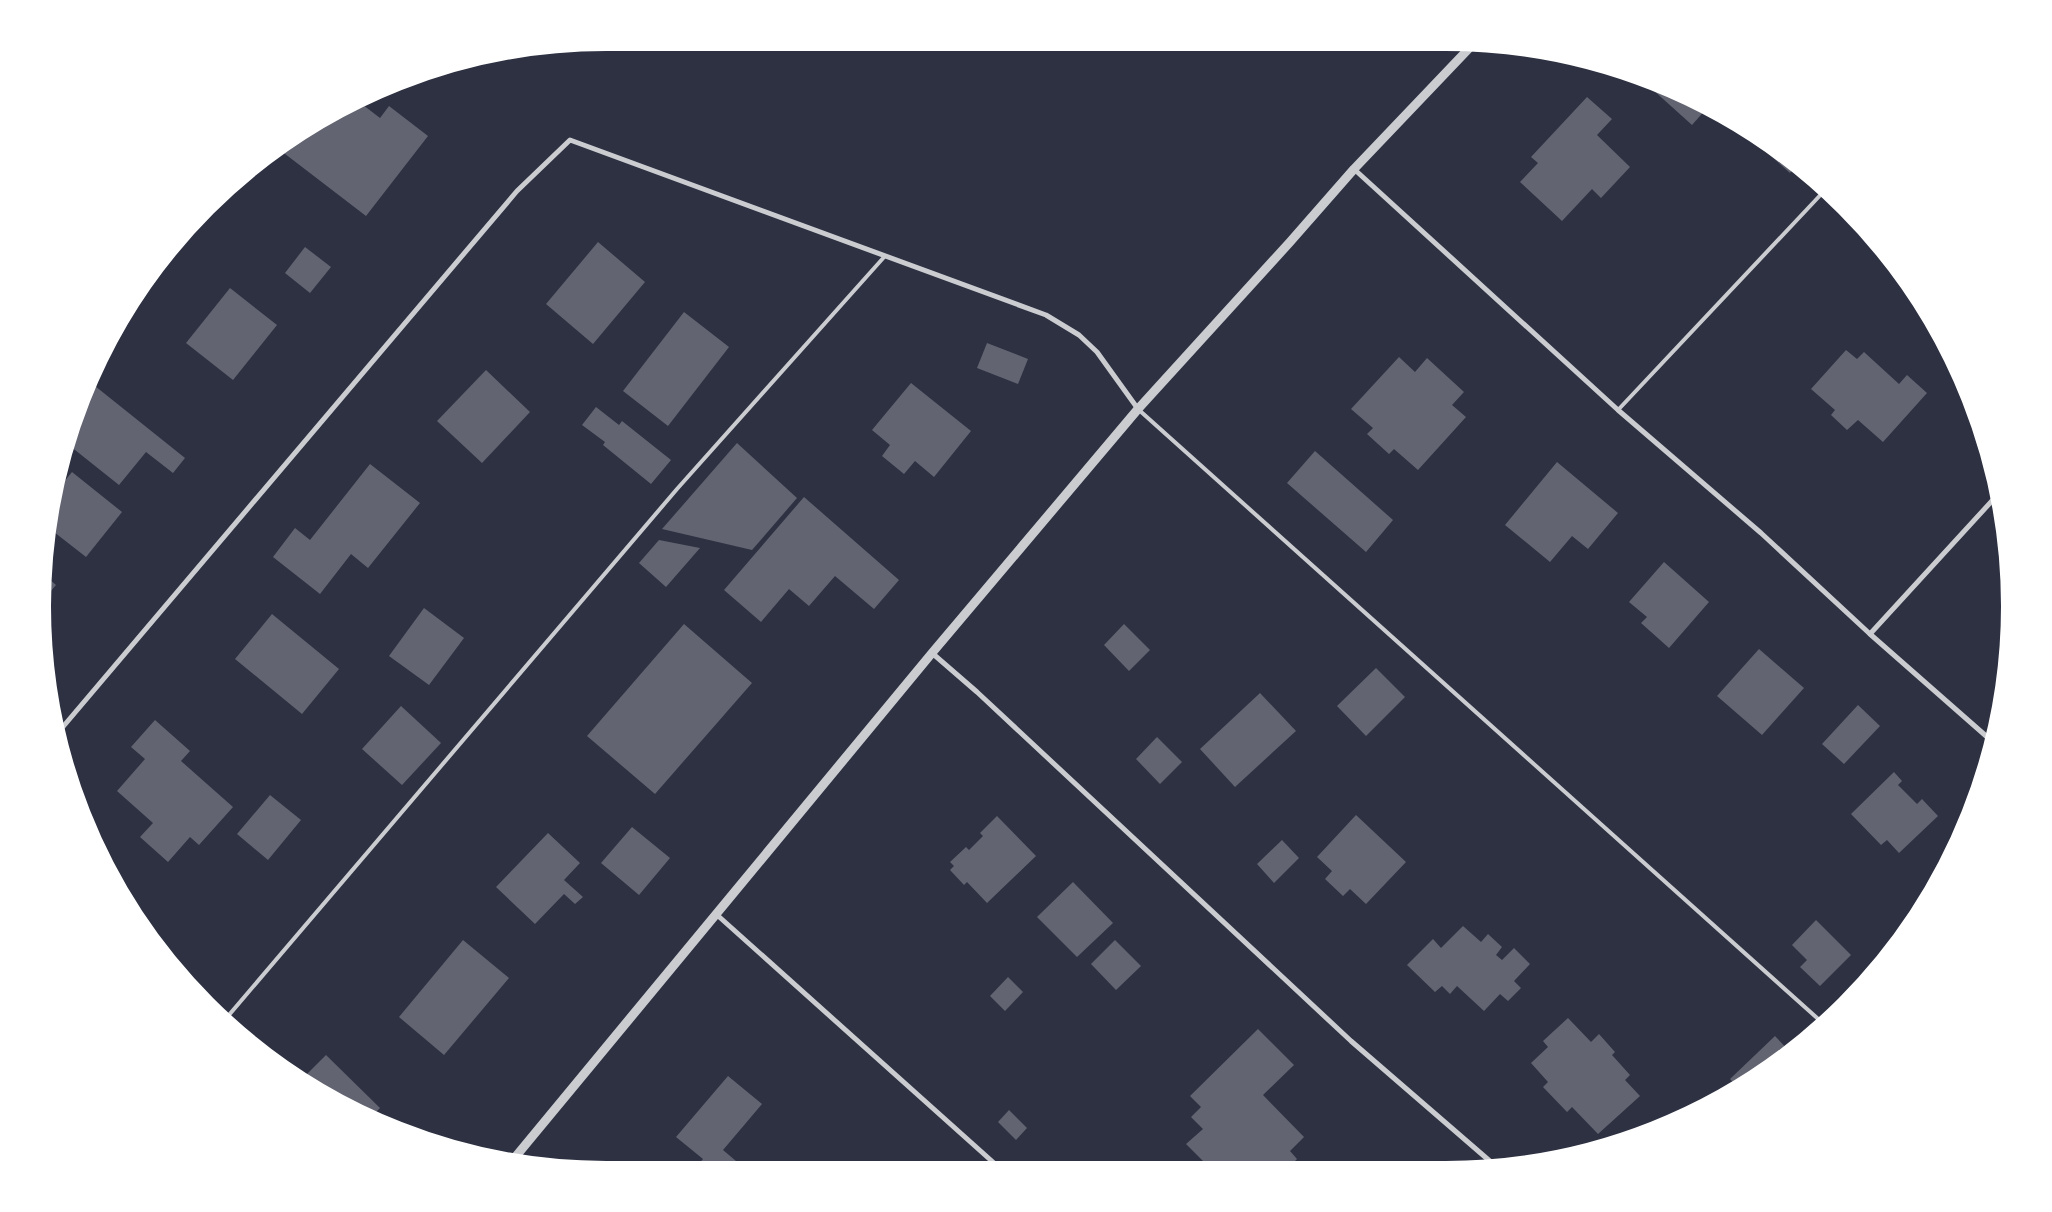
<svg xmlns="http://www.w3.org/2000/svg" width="2052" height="1212" viewBox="0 0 2052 1212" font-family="'Open Sans',sans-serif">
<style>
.building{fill:#626471}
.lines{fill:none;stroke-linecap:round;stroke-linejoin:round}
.service{stroke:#caccd0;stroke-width:4}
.minor{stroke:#caccd0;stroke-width:5}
.tertiary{stroke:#caccd0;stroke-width:9}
.rim{fill:none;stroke:#fff;stroke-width:6}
</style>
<rect width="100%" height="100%" fill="#2d3142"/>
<!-- building -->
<g class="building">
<polygon points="1632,71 1707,108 1692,125"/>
<polygon points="1587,97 1612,119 1597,135 1630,167 1601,198 1592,189 1562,221 1520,182 1538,163 1531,157"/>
<polygon points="354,98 380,118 389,106 428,136 366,216 276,147 324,117 328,120 336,109"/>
<polygon points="1760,134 1797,164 1790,173 1754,141"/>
<polygon points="598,242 645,282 593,344 546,304"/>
<polygon points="305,247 331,267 310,293 285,273"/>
<polygon points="230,288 277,325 233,380 186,343"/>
<polygon points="684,312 729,347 668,426 623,391"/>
<polygon points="987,343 1028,359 1018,384 977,368"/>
<polygon points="1846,350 1857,359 1864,352 1899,384 1907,375 1927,393 1883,442 1858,420 1847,430 1831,415 1835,410 1811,389"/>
<polygon points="1399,357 1415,372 1427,358 1464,392 1452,405 1466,417 1418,470 1394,449 1389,454 1367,434 1373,428 1351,409"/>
<polygon points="486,370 530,412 482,463 437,421"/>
<polygon points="90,382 185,458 173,473 146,452 119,485 65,442 69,424"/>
<polygon points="911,383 971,431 934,477 915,461 904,474 882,456 890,445 872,430"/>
<polygon points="596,407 619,425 622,421 671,460 651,484 603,445 605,442 582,425"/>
<polygon points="737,443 797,498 752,550 662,529"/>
<polygon points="1315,451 1393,520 1366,552 1287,483"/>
<polygon points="1557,462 1618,513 1588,549 1572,536 1550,562 1505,525"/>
<polygon points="370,464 420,503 368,568 351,554 320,594 273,557 295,528 310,540"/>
<polygon points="72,472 122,512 86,557 45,525 51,498"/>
<polygon points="804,497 899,580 874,609 835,576 809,606 789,589 761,622 724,590"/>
<polygon points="659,540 700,548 666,587 639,563"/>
<polygon points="1664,562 1709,602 1669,648 1641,623 1647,617 1629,602"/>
<polygon points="41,572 56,585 39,605 40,585"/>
<polygon points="424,608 464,638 429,685 389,656"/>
<polygon points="272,614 339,669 302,714 235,659"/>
<polygon points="684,624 752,683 655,794 587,736"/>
<polygon points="1124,624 1150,650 1129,671 1104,645"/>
<polygon points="1759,649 1804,688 1762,735 1717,696"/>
<polygon points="1376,668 1405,697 1366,736 1337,706"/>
<polygon points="1260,693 1296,731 1235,787 1200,749"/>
<polygon points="1858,705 1880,726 1844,764 1822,744"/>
<polygon points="401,706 441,743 402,785 362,749"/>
<polygon points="155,720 190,751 181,761 233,807 199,845 190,837 168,862 140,837 153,823 117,791 145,759 131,747"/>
<polygon points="1157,737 1182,762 1160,784 1136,759"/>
<polygon points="1894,772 1902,781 1898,785 1917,804 1922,799 1938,816 1899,853 1887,840 1881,845 1851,814"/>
<polygon points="270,795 301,820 268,860 237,834"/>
<polygon points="1973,814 1970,823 1964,835 1957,829"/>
<polygon points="1356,815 1406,862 1366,904 1350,889 1343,896 1325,879 1332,871 1317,857"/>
<polygon points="997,816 1036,856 987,903 967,882 964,885 950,870 954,866 950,862 966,847 969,850 983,836 980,833"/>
<polygon points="632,827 670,858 639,895 601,863"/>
<polygon points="548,833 580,863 564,880 583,897 575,904 564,894 535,924 496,887"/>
<polygon points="1282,840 1299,858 1274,883 1257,864"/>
<polygon points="1073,882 1113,923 1077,957 1037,917"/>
<polygon points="1816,920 1851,955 1820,986 1800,967 1807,960 1792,945"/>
<polygon points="1463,926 1481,942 1488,934 1502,947 1496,955 1502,960 1514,948 1530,964 1514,981 1521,988 1508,1001 1500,994 1484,1011 1457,986 1450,994 1442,986 1435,992 1407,965 1433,939 1441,948"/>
<polygon points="463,940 509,978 444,1055 399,1017"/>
<polygon points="1115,940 1141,966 1116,990 1091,964"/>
<polygon points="1008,977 1023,992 1005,1011 990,996"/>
<polygon points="1568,1018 1591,1042 1599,1034 1615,1052 1612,1055 1630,1075 1625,1080 1640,1096 1598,1134 1572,1107 1567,1112 1543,1087 1548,1082 1531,1063 1548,1047 1543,1041"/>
<polygon points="1258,1029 1294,1065 1263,1095 1304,1137 1290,1151 1297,1159 1284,1172 1214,1172 1186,1144 1203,1129 1191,1117 1201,1107 1190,1096"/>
<polygon points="1775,1036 1791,1053 1740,1090 1730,1079"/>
<polygon points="326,1055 380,1108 371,1117 299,1082"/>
<polygon points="728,1076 762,1104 723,1150 749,1172 692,1172 703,1159 676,1137"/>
<polygon points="1009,1110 1027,1128 1016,1140 998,1122"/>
</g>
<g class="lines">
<!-- service -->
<g class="service">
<polyline points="1139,410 1826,1026"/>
<polyline points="1618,410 1827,188"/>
<polyline points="223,1022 677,489 885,256"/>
</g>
<!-- minor -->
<g class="minor">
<polyline points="1354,169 1618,410 1761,533 1870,634 1994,743"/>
<polyline points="1870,634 2001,491"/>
<polyline points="932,653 977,692 1351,1041 1499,1169"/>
<polyline points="56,735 517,191 570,140 1046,315 1079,335 1097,352 1138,409"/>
<polyline points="716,914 1004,1172"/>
</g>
<!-- tertiary -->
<polyline class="tertiary" points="512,1161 932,653 1138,409 1290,242 1354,169 1477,40"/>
</g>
<!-- crop -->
<path d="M0 0H2052V1212H0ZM606 48H1446A558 558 0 0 1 2004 606V606A558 558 0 0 1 1446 1164H606A558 558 0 0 1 48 606V606A558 558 0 0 1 606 48Z" fill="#fff" fill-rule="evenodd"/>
<path class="rim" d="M606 48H1446A558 558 0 0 1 2004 606V606A558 558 0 0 1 1446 1164H606A558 558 0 0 1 48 606V606A558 558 0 0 1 606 48Z"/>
</svg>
